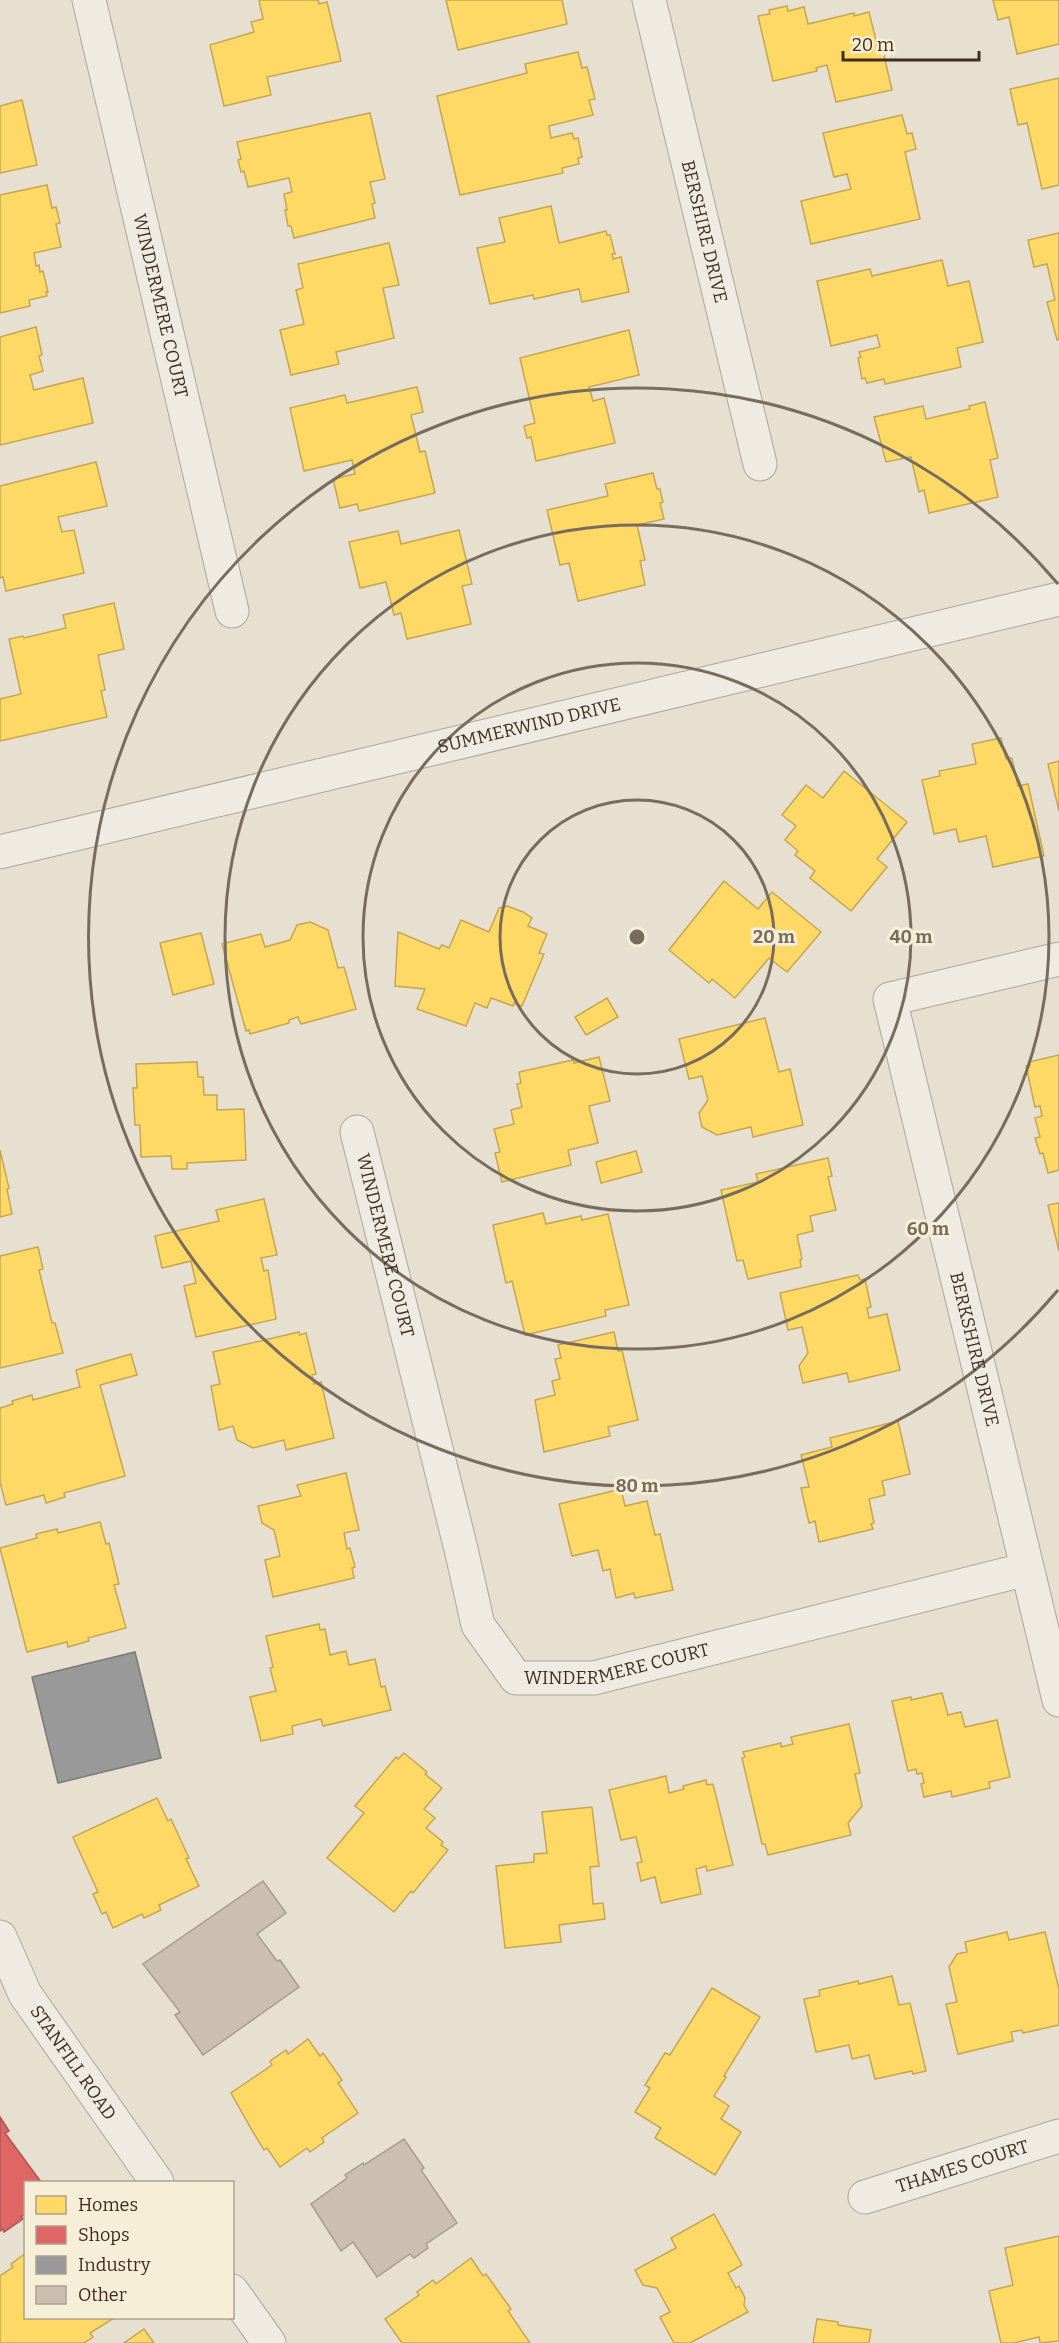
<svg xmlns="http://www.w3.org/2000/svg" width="1059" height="2343" viewBox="0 0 1059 2343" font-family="Bitter,serif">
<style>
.homes{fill:#ffd966;stroke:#c5a651;stroke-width:1.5}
.shops{fill:#e06666;stroke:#af5551;stroke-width:1.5}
.industry{fill:#999;stroke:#7d7975;stroke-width:1.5}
.building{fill:#cbbfb2;stroke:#a89c90;stroke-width:1.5}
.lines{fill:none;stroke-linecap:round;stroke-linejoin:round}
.minor-casing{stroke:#ada599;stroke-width:35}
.minor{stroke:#efebe3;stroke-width:33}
.ring{fill:none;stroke:#786c5e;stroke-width:3}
.labels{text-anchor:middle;stroke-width:6;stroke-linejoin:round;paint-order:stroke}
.street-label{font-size:18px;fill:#3d2e20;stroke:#f7eed8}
.centre{fill:#786c5e;stroke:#f7eed8;stroke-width:3}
.ring-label{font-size:18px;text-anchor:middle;font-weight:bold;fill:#786c5e;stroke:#f7eed8;stroke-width:6;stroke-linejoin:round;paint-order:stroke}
</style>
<rect width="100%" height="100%" fill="#e7e0d1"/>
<!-- homes -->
<g class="homes">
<polygon points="259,0 318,0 319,4 327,2 341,61 267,77 271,95 224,106 210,45 254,32 251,22 263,19"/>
<polygon points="446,0 562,0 567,24 458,50"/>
<polygon points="993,0 1059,0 1059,44 1017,54 1009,17 998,20"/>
<polygon points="787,6 788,11 804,7 808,24 854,13 854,16 869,12 878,48 882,47 892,90 836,102 827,65 816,68 817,71 773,81 758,16 770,14 769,10"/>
<polygon points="578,52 582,68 587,67 595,99 589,100 593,115 549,126 551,138 572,133 574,139 578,138 582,157 578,158 579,164 562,168 563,173 460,195 437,96 527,73 525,64"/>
<polygon points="1059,78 1059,185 1042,189 1027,123 1018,125 1010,89"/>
<polygon points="22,100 37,165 0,173 0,106"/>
<polygon points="370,113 385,179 370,182 375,203 372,204 375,218 294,238 291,226 288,226 285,210 287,210 284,194 292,192 289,178 248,187 244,171 241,172 238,160 241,159 237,142"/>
<polygon points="902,115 907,134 912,133 916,149 905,152 920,219 811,244 801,201 851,189 847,174 834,177 823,133"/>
<polygon points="47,185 52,208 56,207 60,223 56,224 61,247 34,253 36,266 39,265 40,272 43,271 48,292 46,292 47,296 29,300 30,306 0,313 0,195"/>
<polygon points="551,206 559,243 606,231 607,235 610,235 615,254 612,254 613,259 621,257 629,292 582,302 579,289 534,299 533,295 490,304 477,248 505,242 499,218"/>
<polygon points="1059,233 1059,339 1057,340 1047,302 1055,300 1047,264 1034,267 1028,240"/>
<polygon points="389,243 399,285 383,288 394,338 336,352 339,364 291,375 280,330 304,324 296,290 303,288 298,264"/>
<polygon points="942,260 948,286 969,281 983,342 957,348 961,367 885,384 884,379 867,383 865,378 862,379 858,358 861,357 859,352 880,347 877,335 831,346 817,281 870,269 872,276"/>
<polygon points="36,327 42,355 39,356 43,371 30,375 34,390 83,378 93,423 0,445 0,337"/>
<polygon points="629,330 639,375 589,387 593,401 604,398 615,443 536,461 531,437 527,438 524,426 535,423 520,358"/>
<polygon points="417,387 423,412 411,415 420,452 425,451 435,493 359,511 357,504 340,508 333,479 355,474 352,460 304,471 290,408 345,395 347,403"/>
<polygon points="985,402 998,458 990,460 998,497 929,513 924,490 919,492 911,457 886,462 874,417 923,406 926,419 970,409 969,406"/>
<polygon points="96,462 107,506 58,517 62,532 74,530 84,573 6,591 3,577 0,578 0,486"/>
<polygon points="653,473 657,489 660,489 663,502 660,503 664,519 637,525 645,560 640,561 645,585 578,601 569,563 560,565 547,510 608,496 605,484"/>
<polygon points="459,530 472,584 462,586 471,624 407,639 401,613 394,615 386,582 360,588 349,542 398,531 401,544"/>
<polygon points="114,603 124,649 98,655 105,690 101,691 107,717 0,741 0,699 21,694 9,639 23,636 24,638 66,628 63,615"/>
<polygon points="1001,738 1006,759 1012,758 1018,786 1028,784 1044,856 993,867 986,836 959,842 956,829 934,834 922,780 940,776 939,771 976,764 972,744"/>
<polygon points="1059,761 1059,811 1048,764"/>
<polygon points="844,771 907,822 877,859 887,867 851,911 810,878 815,871 795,855 798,851 785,840 796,826 782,815 806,785 823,798"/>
<polygon points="724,881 758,909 772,892 821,932 787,972 769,958 735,998 712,979 709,983 669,950"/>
<polygon points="507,906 523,912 532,918 528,926 547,934 539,953 544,954 522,1006 514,1003 513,1006 491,998 487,1008 475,1003 466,1026 417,1009 425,989 395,986 398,932 439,949 442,945 449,948 461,920 489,932 499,908"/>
<polygon points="310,922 328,930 338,968 344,967 356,1009 301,1024 298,1017 289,1020 289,1023 250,1034 249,1030 246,1031 222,944 261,934 265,947 290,940 297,925"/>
<polygon points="201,933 214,984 173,995 160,943"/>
<polygon points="607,998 618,1017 586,1035 575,1017"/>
<polygon points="765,1018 779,1072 790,1069 803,1125 753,1137 751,1127 717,1135 702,1127 699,1113 708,1100 702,1076 689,1079 679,1039"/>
<polygon points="1059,1055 1059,1170 1048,1173 1043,1153 1040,1154 1035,1138 1040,1137 1035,1118 1042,1116 1040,1106 1035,1107 1026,1066 1030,1065 1029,1062"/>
<polygon points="599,1057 610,1101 589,1106 598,1143 568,1150 571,1165 502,1182 495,1153 500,1152 494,1129 514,1124 511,1110 522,1107 517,1084 521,1083 519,1072 573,1060 574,1063"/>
<polygon points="197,1062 198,1077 203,1077 204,1095 217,1095 217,1110 244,1109 246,1160 187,1163 187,1169 172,1169 171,1156 141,1157 140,1125 135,1125 133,1088 137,1088 136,1064"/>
<polygon points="0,1150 9,1188 7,1189 12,1214 0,1217"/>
<polygon points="636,1151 642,1172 601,1183 596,1162"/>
<polygon points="828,1158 832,1176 828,1177 836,1210 810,1216 813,1231 797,1235 802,1259 800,1260 801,1267 748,1279 743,1260 737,1261 721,1190 758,1182 756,1174"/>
<polygon points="264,1199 277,1255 261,1258 264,1271 268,1270 276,1319 196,1337 184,1286 196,1283 191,1261 162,1268 155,1236 219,1221 216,1210"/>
<polygon points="1059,1203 1059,1251 1048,1205"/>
<polygon points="543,1213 546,1224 581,1216 582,1220 608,1214 629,1305 605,1310 606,1316 525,1335 512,1281 506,1283 493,1225"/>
<polygon points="38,1247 43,1269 39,1270 52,1323 55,1323 63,1353 0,1368 0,1256"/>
<polygon points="858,1275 860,1280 865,1279 871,1307 867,1308 869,1318 887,1314 900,1370 849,1382 847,1373 803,1383 799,1366 808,1353 802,1327 788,1330 780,1293"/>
<polygon points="299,1332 300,1335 306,1333 316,1374 312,1375 314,1384 321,1382 334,1438 286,1450 284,1440 253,1448 237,1440 233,1426 219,1430 211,1386 220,1384 213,1352"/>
<polygon points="614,1332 618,1351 622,1350 638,1420 608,1427 610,1436 544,1452 535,1400 555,1395 552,1381 560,1379 555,1359 561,1358 558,1345"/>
<polygon points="131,1354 137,1375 100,1385 125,1476 64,1493 65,1497 46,1503 44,1495 6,1505 0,1482 0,1408 13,1404 12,1401 32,1395 33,1400 80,1387 76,1370"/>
<polygon points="898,1421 910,1474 882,1481 885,1495 869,1499 874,1523 871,1524 873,1529 819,1542 815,1521 809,1523 801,1488 809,1487 801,1455 832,1447 830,1438"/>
<polygon points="346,1473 359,1530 344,1533 347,1549 350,1548 355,1567 352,1568 354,1578 273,1597 265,1560 280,1556 274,1530 262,1523 258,1506 301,1496 297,1485"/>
<polygon points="621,1489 625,1506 647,1501 655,1535 660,1534 673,1590 635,1598 634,1593 616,1598 610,1569 603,1571 598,1550 572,1556 559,1504"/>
<polygon points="100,1522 106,1544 109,1543 119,1584 114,1585 126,1628 88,1638 89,1641 68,1647 67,1642 27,1652 0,1548 37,1538 36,1534 57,1529 58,1533"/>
<polygon points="319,1624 320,1630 325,1629 330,1655 346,1651 349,1665 375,1659 381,1687 385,1686 391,1710 323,1726 321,1719 292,1726 293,1734 261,1741 250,1697 276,1691 270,1668 273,1667 266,1636"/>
<polygon points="942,1693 948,1715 961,1712 965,1727 997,1720 1010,1777 989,1782 990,1788 952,1797 951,1791 924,1797 921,1784 924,1783 922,1773 917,1774 916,1769 908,1771 892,1701 911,1697 911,1700"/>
<polygon points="849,1724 860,1773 855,1774 862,1806 848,1823 851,1835 768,1855 765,1844 762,1844 742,1758 745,1757 743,1752 781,1743 781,1747 793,1744 791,1737"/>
<polygon points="404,1753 427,1772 425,1774 442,1788 424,1809 435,1818 426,1828 443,1842 441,1845 448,1850 413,1893 411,1891 394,1912 327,1858 364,1813 355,1806 396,1757 398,1759"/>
<polygon points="666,1776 669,1793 684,1789 683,1786 706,1780 707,1785 713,1784 733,1865 707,1871 706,1866 696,1869 701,1894 661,1903 655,1877 641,1881 637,1863 642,1862 636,1837 621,1840 609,1790"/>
<polygon points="157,1798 168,1821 171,1819 189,1858 186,1859 199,1886 159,1905 161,1910 144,1918 142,1914 113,1928 106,1912 102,1914 93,1894 98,1892 73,1837"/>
<polygon points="592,1807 599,1866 590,1867 593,1904 603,1903 605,1919 559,1925 561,1942 505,1948 496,1866 534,1862 534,1854 547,1853 542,1812"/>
<polygon points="1007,1932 1009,1940 1045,1932 1059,1989 1059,2025 1023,2033 1022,2030 1011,2032 1013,2041 958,2054 946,2004 957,2002 949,1967 957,1954 967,1952 965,1942"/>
<polygon points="892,1976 899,2005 910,2003 926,2071 913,2074 912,2071 875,2079 869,2055 852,2059 849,2045 816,2052 804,1999 820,1996 819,1990 858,1981 859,1984"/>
<polygon points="712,1988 760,2017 724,2076 726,2077 714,2096 729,2106 721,2119 741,2132 715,2175 655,2138 661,2128 635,2112 650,2088 645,2085 665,2053 670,2055"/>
<polygon points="308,2039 320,2056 323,2053 342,2080 338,2083 358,2113 322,2138 324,2142 310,2152 307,2148 280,2167 267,2148 264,2150 253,2132 231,2093 272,2065 270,2061 286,2050 288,2054"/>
<polygon points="714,2214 742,2265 728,2273 736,2288 739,2286 745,2298 744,2305 748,2312 690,2343 674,2343 660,2317 670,2312 657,2288 643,2285 635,2270 676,2248 671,2238"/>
<polygon points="1059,2236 1059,2341 1040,2343 1039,2337 1014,2343 1001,2343 989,2291 1013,2285 1005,2248"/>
<polygon points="26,2253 26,2318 114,2318 90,2333 93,2337 84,2343 0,2343 0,2276 13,2267 11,2264"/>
<polygon points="471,2258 483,2276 486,2274 511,2309 508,2311 530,2343 402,2343 385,2319 419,2295 417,2292 433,2280 436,2284"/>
<polygon points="817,2319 838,2322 838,2325 871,2330 869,2343 813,2343"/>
<polygon points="144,2329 154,2343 124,2343"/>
</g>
<!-- shops -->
<polygon class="shops" points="0,2117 9,2131 5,2133 41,2182 26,2182 26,2213 21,2217 23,2219 4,2232 3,2229 0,2231"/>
<!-- industry -->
<polygon class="industry" points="135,1652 161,1758 58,1783 32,1677"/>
<!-- building -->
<g class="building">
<polygon points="263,1881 286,1913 257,1934 277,1961 280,1960 299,1987 203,2055 175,2015 180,2012 143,1964"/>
<polygon points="404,2139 424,2168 421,2170 457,2223 426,2244 428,2248 414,2258 410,2254 377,2277 353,2242 341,2251 311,2204 347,2178 345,2175 363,2163 364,2165"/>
</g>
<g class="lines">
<!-- minor casing -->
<g class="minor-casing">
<g id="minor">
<path id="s1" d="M89 0 232 611"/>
<path id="s2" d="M649 0 760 464"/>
<path id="s3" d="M0 852 1059 599"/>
<path id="s4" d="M1059 959 890 999 1059 1700"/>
<path id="s5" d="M357 1132 461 1549 478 1625 516 1678H594L1027 1569"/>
<path id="s6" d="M0 1937 25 1994 157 2182"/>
<path id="s7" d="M865 2197 1059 2136"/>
<polyline points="232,2291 269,2343"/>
</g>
</g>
<!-- minor -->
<use href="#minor" class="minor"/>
</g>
<!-- distance rings -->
<g class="ring">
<circle cx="637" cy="937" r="137"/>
<circle cx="637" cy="937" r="274"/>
<circle cx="637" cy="937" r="412"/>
<path d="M1058 1290A549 549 0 1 1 1058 584"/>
</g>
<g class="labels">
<!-- street labels -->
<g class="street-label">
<text dy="6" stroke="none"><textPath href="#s2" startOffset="238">BERSHIRE DRIVE</textPath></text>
<text dy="6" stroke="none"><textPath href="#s1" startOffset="314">WINDERMERE COURT</textPath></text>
<text dy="6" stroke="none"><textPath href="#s3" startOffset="544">SUMMERWIND DRIVE</textPath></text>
<text dy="6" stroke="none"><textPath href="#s5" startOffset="117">WINDERMERE COURT</textPath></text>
<text dy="6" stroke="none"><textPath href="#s4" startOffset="534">BERKSHIRE DRIVE</textPath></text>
<text dy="6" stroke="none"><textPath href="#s5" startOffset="675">WINDERMERE COURT</textPath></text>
<text dy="6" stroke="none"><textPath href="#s6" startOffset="146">STANFILL ROAD</textPath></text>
<text dy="6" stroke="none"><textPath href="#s7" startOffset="102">THAMES COURT</textPath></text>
</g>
</g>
<circle cx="637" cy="937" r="9" class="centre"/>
<g class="ring-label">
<text x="774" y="943">20 m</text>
<text x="911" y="943">40 m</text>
<text x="928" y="1235">60 m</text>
<text x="637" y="1492">80 m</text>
</g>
<!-- legend -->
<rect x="24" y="2181" width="210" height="138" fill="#f7eed8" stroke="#ada18e" stroke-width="1.5"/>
<rect x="36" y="2196" width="30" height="18" fill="#ffd966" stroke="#ada18e" stroke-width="1.5"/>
<text x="78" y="2211" font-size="18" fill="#3d2e20">Homes</text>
<rect x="36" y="2226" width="30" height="18" fill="#e06666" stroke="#ada18e" stroke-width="1.5"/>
<text x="78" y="2241" font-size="18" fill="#3d2e20">Shops</text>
<rect x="36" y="2256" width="30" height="18" fill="#999999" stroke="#ada18e" stroke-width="1.5"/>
<text x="78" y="2271" font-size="18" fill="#3d2e20">Industry</text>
<rect x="36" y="2286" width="30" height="18" fill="#cbbfb2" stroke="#ada18e" stroke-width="1.5"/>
<text x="78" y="2301" font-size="18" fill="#3d2e20">Other</text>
<!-- scale -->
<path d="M843 51v9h136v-9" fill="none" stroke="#3d2e20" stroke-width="3"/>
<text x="852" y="51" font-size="18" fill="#3d2e20" stroke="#f7eed8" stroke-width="4.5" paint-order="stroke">20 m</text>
</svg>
